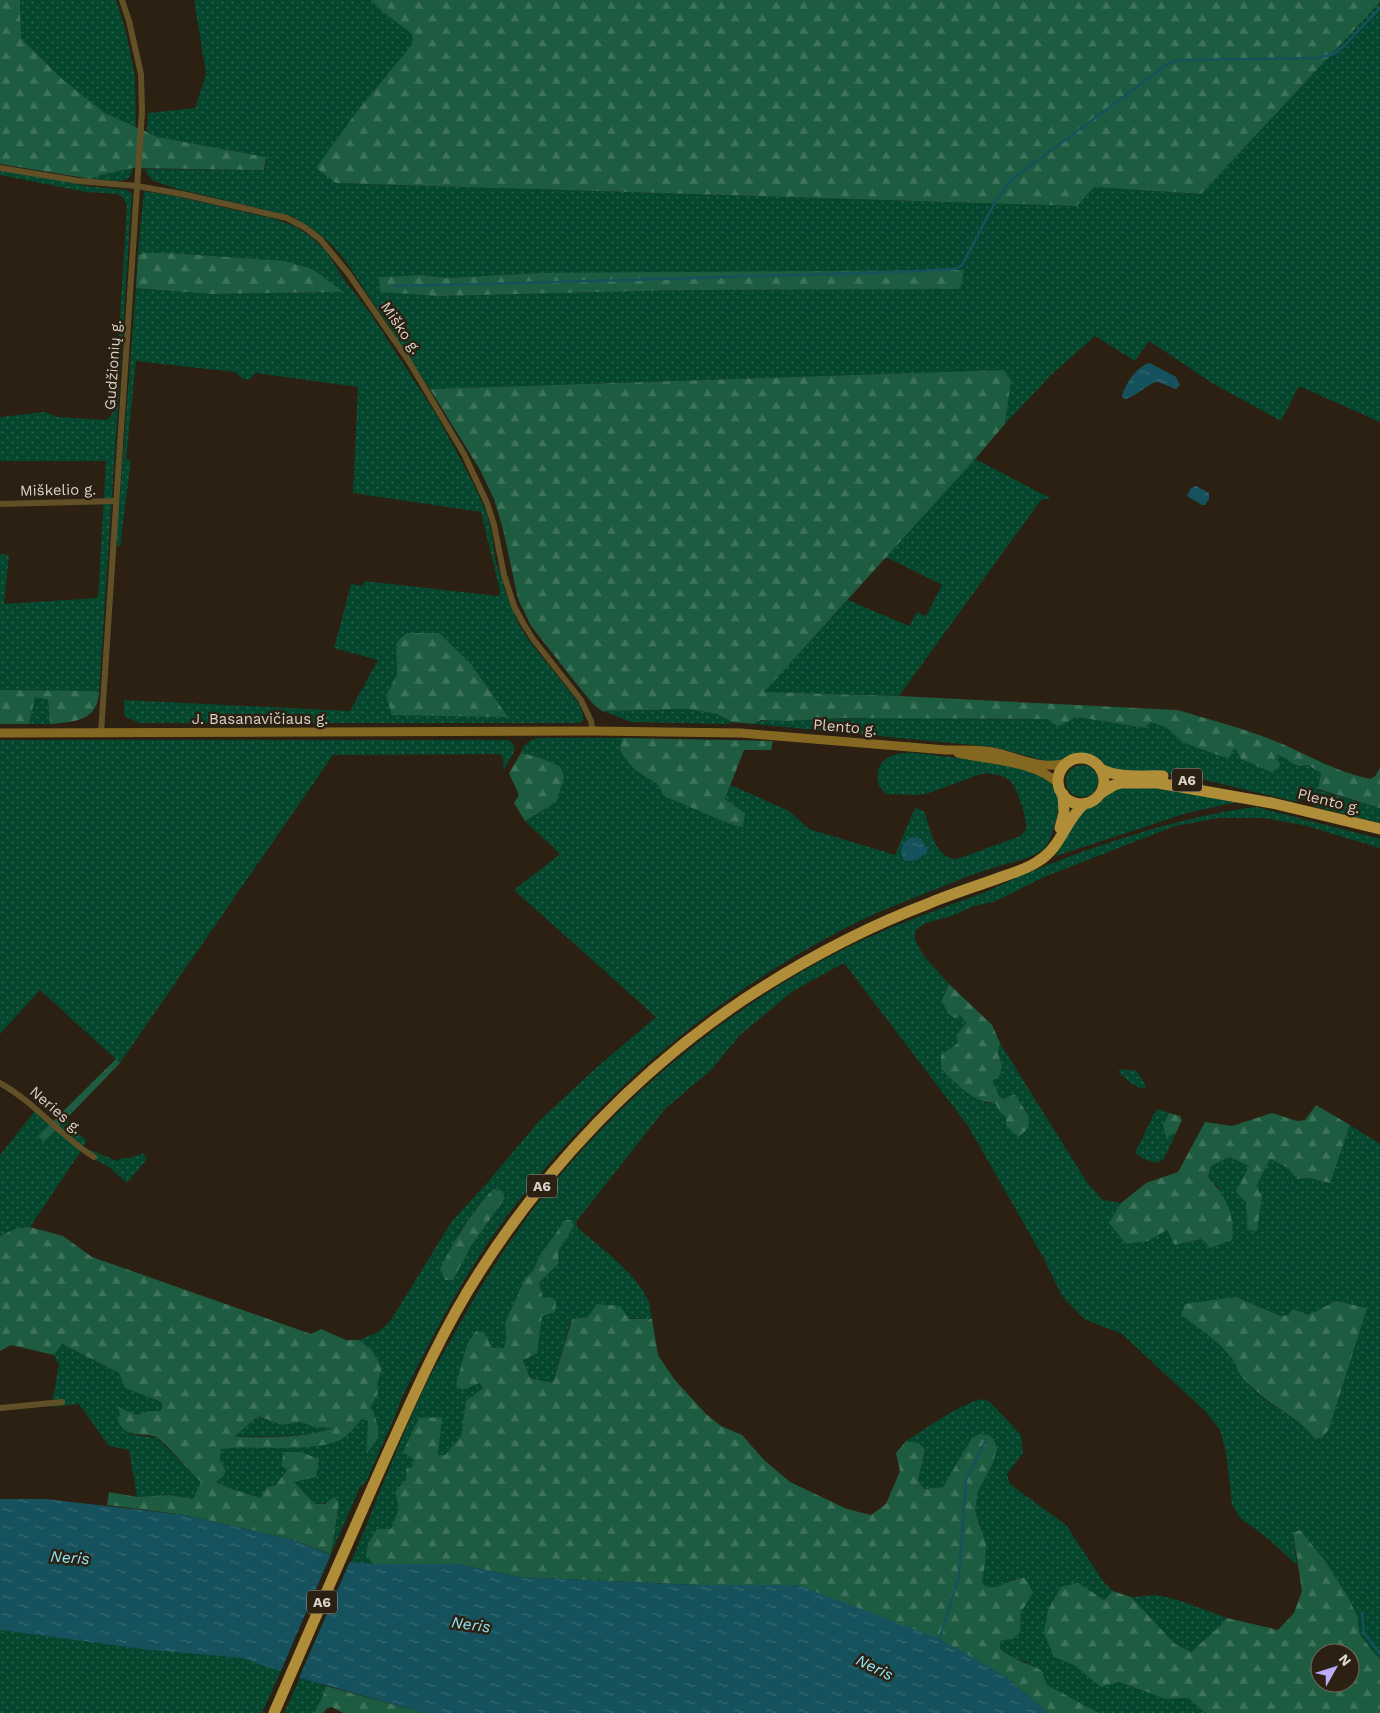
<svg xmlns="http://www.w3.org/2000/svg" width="1380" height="1713" viewBox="0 0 1380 1713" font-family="'Work Sans',sans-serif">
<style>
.grass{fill:url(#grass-dots);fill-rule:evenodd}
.forest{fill:url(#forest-firs);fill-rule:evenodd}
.water{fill:url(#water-ripples)}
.pier{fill:#2b2011}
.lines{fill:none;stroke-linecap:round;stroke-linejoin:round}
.stream{stroke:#15525d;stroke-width:2.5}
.street{stroke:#615027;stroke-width:6}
.secondary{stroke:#846821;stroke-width:9}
.highway{stroke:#b08e39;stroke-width:11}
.labels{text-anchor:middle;stroke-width:5;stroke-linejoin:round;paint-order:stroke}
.shield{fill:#2b2011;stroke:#a69d92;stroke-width:1}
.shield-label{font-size:14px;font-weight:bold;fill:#dad3c9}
.street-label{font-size:15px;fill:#dad3c9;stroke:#2b2011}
.water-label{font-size:16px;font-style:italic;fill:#90e5f8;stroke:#2b2011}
</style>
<defs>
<pattern id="grass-dots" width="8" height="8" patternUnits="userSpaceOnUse" patternTransform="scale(1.25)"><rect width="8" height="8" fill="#05472e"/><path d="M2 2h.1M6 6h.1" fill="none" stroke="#29614b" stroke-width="1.8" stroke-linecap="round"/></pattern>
<pattern id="forest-firs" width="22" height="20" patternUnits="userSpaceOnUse" patternTransform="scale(1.25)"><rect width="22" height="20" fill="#1e5c41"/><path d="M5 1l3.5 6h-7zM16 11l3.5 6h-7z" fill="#3e725b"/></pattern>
<pattern id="water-ripples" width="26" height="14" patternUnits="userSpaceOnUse" patternTransform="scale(1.25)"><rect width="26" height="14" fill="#15525d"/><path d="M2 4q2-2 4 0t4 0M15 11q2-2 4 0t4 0" fill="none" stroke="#366a73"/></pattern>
</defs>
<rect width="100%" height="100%" fill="#2b2011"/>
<!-- grass -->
<g class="grass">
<polygon points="20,0 116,0 126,32 135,76 136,127 105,113 61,78 21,38"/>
<path d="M194 0H371L383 12 412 34 413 43 355 114 336 183 1077 206 1094 187 1201 194 1380 2V422L1299 386 1281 421 1212 383 1149 341 1135 361 1095 336 1050 376 1005 424 1011 380 1004 370 430 389 345 260 329 242 317 232 292 216 178 189 154 181 147 174 145 169 265 170 266 157 158 137 147 132 148 113 195 108 206 74ZM539 273 960 288 689 290 440 296 380 291V277L422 275 447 278Z"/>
<polygon points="0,167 86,186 127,190 132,194 99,692 0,690 0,554 9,555 4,604 98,598 106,461 0,461 0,417 45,412 57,417 107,420 114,411 127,206 124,199 118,194 86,192 0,175"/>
<polygon points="133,168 130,177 122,181 91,179 101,175"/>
<path d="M144 191 179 197 275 219 296 227 312 238 326 251 345 281 370 313 434 411 455 449 477 491 486 512 491 530 495 558 508 599 518 623 527 638 580 705 584 719 580 723H139L124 716V700L350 711 378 660 334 648 351 584 363 586 364 581 499 596 500 591 481 512 353 493 358 387 256 373 249 380 243 379 235 372 136 361 126 459 131 460 120 547 116 545 136 288 210 294 342 292 285 261 169 253H144L138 255ZM406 633 471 664 507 717 386 696 397 674 396 643Z"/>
<polygon points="975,459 1050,498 1041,500 899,696 763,692 848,600 909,626 917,612 926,616 942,585 886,557"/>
<polygon points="34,697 48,699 50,724 29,724"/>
<polygon points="687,709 717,714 732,722 728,724 631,722 602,711"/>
<path d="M1077 717 1145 728 1151 722 1167 728 1182 742 1236 749 1275 758 1278 755 1287 759 1289 762 1299 766 1308 765 1321 773 1318 790 1380 808V823L1317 807 1312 801 1303 799 1297 802 1188 776 1110 769 1100 759 1092 754 1083 753 1074 754 1061 761H1046L993 747 753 724C767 717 786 721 801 720 883 716 965 719 1047 719L1057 726Z"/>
<path d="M539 738H622L620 750 642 775 651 778 684 805 697 808 730 824 745 813 725 799 731 785 789 811 809 829 895 855 915 808 924 811C931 829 934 858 957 859L1018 837C1021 835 1024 833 1026 829 1028 820 1016 784 1008 779 1001 774 989 773 981 774L929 793 918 795 886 794 879 786C877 776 876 767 885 760 891 755 899 753 906 753 917 752 929 755 940 756 967 759 1032 763 1051 783 1061 793 1060 807 1056 820 1052 831 1051 843 1042 850 1030 859 1013 862 999 866 984 871 970 875 956 881 917 897 877 911 840 931 708 1000 596 1098 507 1216 466 1271 434 1333 403 1395L396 1414 366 1482 360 1487 331 1554 339 1502 315 1504 293 1482 287 1469 276 1486 261 1498 232 1489 216 1482 223 1477 226 1471 220 1460 221 1448 249 1446 303 1447 332 1443 362 1419 368 1421 366 1453 379 1430 369 1408 378 1394 377 1386 382 1368 371 1349 359 1340 378 1332 391 1320 452 1221 487 1183 539 1121 597 1067 656 1017 514 890 560 854 525 821 556 802 560 766 538 757 521 753C524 743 529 740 539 738ZM493 1189 501 1190 505 1198 471 1246 457 1236 478 1206Z"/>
<polygon points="0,740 509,740 515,747 513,754 504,769 503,768 504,760 500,754 333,755 120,1063 40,990 0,1034"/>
<circle cx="1082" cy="781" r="16"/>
<polygon points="1120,787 1170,789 1237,802 1187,813 1056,856 1065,838 1084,809 1093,807 1103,799 1107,793"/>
<path d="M1256 807 1380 839V848L1303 825 1264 818H1219L1175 826 1044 877 994 902 974 906 952 916 926 923 918 928 915 932V940L924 956 949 984 942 1000 960 1014 966 1023 956 1036 985 1103H995C1006 1121 1010 1116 1029 1117L1015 1094 1003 1099 997 1095 996 1087 991 1082 1002 1065 998 1053 1000 1043 1088 1184 1103 1200 1121 1203 1109 1223 1148 1241 1167 1230 1176 1245 1203 1239 1219 1188 1208 1177 1211 1166 1229 1157 1250 1166 1246 1202 1247 1230 1256 1187 1270 1159 1288 1168 1297 1179 1309 1178 1329 1183 1350 1125 1380 1144V1660L1360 1635 1357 1616 1348 1597 1326 1562 1300 1530 1293 1534 1297 1565 1267 1538 1240 1518 1232 1505 1226 1452 1220 1430 1205 1411 1122 1334 1084 1319 1062 1296 1043 1257 968 1126 844 963 793 991 740 1035 711 1070 665 1109 576 1222 578 1228C601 1248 635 1272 648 1300 651 1306 651 1313 652 1319L588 1317 571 1319 553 1383 530 1378 523 1360 537 1353 543 1298 539 1283 558 1264 559 1250 574 1226 539 1257 533 1271 525 1278 505 1323 506 1339 504 1349 492 1348 484 1332 462 1366 456 1385 480 1383 483 1388 466 1402 461 1436 445 1455 414 1460 412 1467 406 1469V1479L395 1492 399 1508 391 1529H377L368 1543 367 1556 374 1564 351 1562C377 1501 400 1437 429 1378 438 1361 448 1345 457 1329 475 1296 494 1264 516 1233 596 1118 714 1016 838 952 885 928 934 911 983 893 1002 885 1021 875 1040 868 1110 841 1182 816 1256 807ZM1236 1297 1284 1317 1308 1315 1336 1301 1367 1308 1329 1429 1322 1438 1315 1439C1304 1423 1289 1415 1273 1405 1262 1398 1251 1386 1242 1376 1238 1371 1236 1364 1232 1359 1222 1346 1207 1331 1193 1323Z"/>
<path d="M1121 1069 1137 1071 1146 1086 1144 1089C1133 1087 1127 1079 1118 1072Z"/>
<polygon points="1158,1109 1169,1113 1163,1125 1166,1136 1176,1133 1164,1159 1157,1163 1144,1159 1135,1153 1156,1110"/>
<polygon points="35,1111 50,1125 44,1142 69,1117 68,1124 87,1141 83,1147 117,1161 121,1158 130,1158 143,1153 147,1159 127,1183 110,1168 81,1151 30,1227 17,1228 0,1236 0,1155"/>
<polygon points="61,1344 119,1373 126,1388 162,1402 162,1409 159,1411 149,1411 137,1415 118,1408 130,1434 157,1438 201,1482 193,1499 169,1495 137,1497 129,1450 109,1446 79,1404 51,1407 59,1365 54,1355"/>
<path d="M981 1399 990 1402 1021 1435 1023 1453 1007 1474 1010 1484 1066 1525 1103 1581 1113 1591 1104 1600 1078 1584 1054 1657 1074 1665 1085 1674 1119 1682 1166 1699 1188 1698 1206 1713H1099L1047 1685 1026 1662 1010 1657 1000 1649V1642L1003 1640 1013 1639 1021 1620V1612L1024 1605 1033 1593 1016 1578C1005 1583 991 1594 982 1583L985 1565 980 1524 975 1511 978 1491 992 1465 973 1438 943 1487 924 1489 918 1480 925 1450 919 1443 906 1441C930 1426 955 1407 981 1399Z"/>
<path d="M258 1416 281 1425 302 1422 313 1427 334 1428C301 1439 268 1435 233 1437Z"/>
<polygon points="1158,1595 1181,1601 1227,1618 1220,1626 1191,1652 1175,1644 1131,1597"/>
<polygon points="0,1630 150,1650 242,1658 281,1671 262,1713 0,1713"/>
<polygon points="300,1678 326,1686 323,1696 314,1713 284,1713"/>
</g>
<!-- forest -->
<g class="forest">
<polygon points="0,0 20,0 21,38 61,78 105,113 158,137 266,157 264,170 133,168 101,175 91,179 0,164"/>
<polygon points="371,0 1380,0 1380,2 1201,194 1094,187 1077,206 336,183 316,168 355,114 413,43 412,34 383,12"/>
<polygon points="144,253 169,253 285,261 314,270 343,292 210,294 136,288 138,255"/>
<polygon points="964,270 960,289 689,290 440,296 380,292 379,277 422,275 447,278 539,273"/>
<path d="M1004 370 1011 380 1005 424 975 459 764 692 899 696 1177 710C1208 719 1239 727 1270 739 1304 752 1334 772 1371 779L1376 775 1380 768V808L1318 789 1321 773 1308 765 1299 766 1289 762 1287 759 1278 755 1275 758 1280 763 1279 768 1271 772 1241 759 1236 749H1233L1230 757H1223L1182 742 1167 728 1151 722 1145 728 1077 717C1068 720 1067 724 1057 726L1047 719 844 718 785 721 761 720 753 724 732 722 717 714 687 709 602 711 594 705 583 692 531 626 518 599 503 529 494 499 480 470 430 389Z"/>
<polygon points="406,633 439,633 471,664 508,717 392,715 386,696 397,674 396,643"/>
<path d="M0 690 92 691 99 692C98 721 74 722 50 724L48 700 35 697 29 724H0Z"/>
<path d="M622 738 773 741 771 750H744L725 799 745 813 743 827 730 824 664 796C658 780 653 782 641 774 632 768 626 760 620 750Z"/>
<polygon points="521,753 538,757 560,766 564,777 556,802 525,821 514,803 519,795 509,773"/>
<path d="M949 984 992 1025 1000 1043 998 1053 1002 1065 1000 1075 991 1082 996 1087 998 1095 1003 1099 1015 1094 1029 1117 1028 1128 1019 1137 1006 1126V1117L1000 1112 995 1103C972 1102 957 1084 941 1069V1055L958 1043 956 1036 966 1023 960 1015 955 1018 948 1014 942 1000Z"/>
<polygon points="116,1059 120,1063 44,1142 38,1136"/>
<path d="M1316 1105 1350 1125 1330 1183 1309 1178 1297 1179 1288 1168 1270 1159 1256 1187 1262 1196 1257 1231 1247 1230 1246 1202 1236 1192 1249 1166 1229 1157 1211 1166 1208 1177C1226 1197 1235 1213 1232 1240L1210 1248 1202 1239 1175 1245 1167 1230 1148 1241 1126 1244 1109 1223 1121 1203 1146 1183 1178 1172 1205 1122 1232 1126 1272 1113 1297 1121 1305 1120Z"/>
<polygon points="1169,1113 1180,1116 1182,1120 1176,1133 1166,1137 1163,1125"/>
<path d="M493 1189 501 1190 505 1198 471 1246 453 1280H445L440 1269C455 1239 471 1213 493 1189Z"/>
<path d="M565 1220H571L574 1226 559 1250 558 1264 539 1283 543 1298 552 1297 556 1302 555 1312 542 1316 537 1353 523 1360 530 1378 553 1383 572 1319 588 1317 597 1304 620 1306 629 1319H652L658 1355 674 1379 706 1414 721 1426 742 1435 764 1460 790 1482 847 1509 871 1515 886 1504 900 1471 896 1453 906 1441 919 1443 925 1450 918 1480 924 1489 943 1487 972 1438 980 1434 989 1435 994 1440 997 1449 992 1465 978 1491 975 1511 986 1544 985 1565 982 1583C992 1595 1009 1578 1024 1578L1028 1583 1033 1593 1021 1612 1020 1632 1013 1639 1003 1640 1000 1642V1649C1012 1659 1027 1663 1041 1670L1047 1685 1099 1713H1048L1005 1676 798 1585H697L519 1577 457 1564H374L366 1556 368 1543 377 1529H391L399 1508 395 1492 406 1479V1469L412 1467 414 1460 403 1452 419 1418 442 1417 438 1455H445L461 1436 466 1401 483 1388 480 1383 462 1390 456 1385 467 1344 476 1331 484 1332 492 1348H504L506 1339 505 1323 525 1278 533 1271 539 1257Z"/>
<path d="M30 1227 63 1236 92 1257 311 1334 321 1329 346 1340H359L371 1349 382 1368 377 1386 378 1394 370 1408 373 1410C380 1434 383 1434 366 1454L368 1421 362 1419C357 1424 352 1431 346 1436 323 1455 252 1444 221 1449L220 1460 226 1471 223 1477 216 1482 232 1489 261 1498 266 1488 276 1485 287 1470 281 1465 284 1452H300L319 1459 316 1477 294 1482 315 1504H325L334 1497 339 1502 331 1554 290 1539 185 1515 107 1505 109 1492 137 1497 169 1495 193 1499 201 1482C193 1475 163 1440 156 1437 140 1431 128 1440 118 1421L120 1414 118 1407 137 1415 149 1411H159L162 1409V1402L125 1388 119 1373 62 1344 54 1355 11 1345 0 1351V1236L17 1228ZM258 1416 282 1425 302 1422 313 1427 333 1428C302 1439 266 1437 234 1437Z"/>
<path d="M1236 1297 1281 1316 1288 1315 1293 1309 1308 1315 1336 1301 1367 1308 1329 1429 1322 1438 1315 1439C1299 1417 1281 1412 1262 1396 1255 1389 1245 1382 1240 1374 1237 1370 1236 1364 1233 1360 1219 1341 1199 1328 1181 1315L1185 1304Z"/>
<path d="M1300 1530 1326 1562 1348 1597 1357 1616 1360 1635 1380 1660V1713H1206L1188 1698 1166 1699 1119 1682 1101 1687 1074 1665 1054 1657 1044 1633 1048 1610 1061 1587 1078 1583 1104 1600 1113 1591 1131 1597 1175 1644 1191 1652 1220 1626 1227 1618 1278 1630 1294 1613 1302 1591 1293 1533ZM1320 1653H1350V1683H1320Z"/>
<polygon points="326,1686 424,1713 343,1713 332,1707 326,1709 323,1713 314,1713 323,1696"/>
</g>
<!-- water -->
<g class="water">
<path d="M1150 363 1176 377 1180 385 1176 389C1170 387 1163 383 1157 382 1150 382 1136 397 1125 399L1122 397C1124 385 1138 365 1150 363Z"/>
<polygon points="1196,486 1209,493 1209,499 1205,505 1202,505 1187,496 1191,488"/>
<path d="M913 837 921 839 927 849V853L916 860 905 861C898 853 902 840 913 837Z"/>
<polygon points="0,1499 45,1499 185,1515 290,1539 351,1562 374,1564 457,1564 519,1577 697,1585 798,1585 940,1639 1005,1676 1048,1713 424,1713 300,1678 242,1658 150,1650 0,1630"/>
</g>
<!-- pier -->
<polygon class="pier" points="332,1552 351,1559 298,1680 280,1673"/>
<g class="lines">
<!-- stream -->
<g class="stream">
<path d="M394 286C506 284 619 280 731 277 806 274 880 274 955 269L961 266 965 260 993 206 1010 181 1169 63 1180 60 1318 58 1334 54 1344 46 1380 8"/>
<polyline points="1362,1613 1364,1633 1380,1654"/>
<polyline points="939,1641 959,1576 966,1480 986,1440"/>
</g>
<!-- street -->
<g class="street">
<polyline points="0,168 79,181 137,186 182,194 287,218 304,227 320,239 348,273 408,360 464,454 487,503 494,525 504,575 514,606 523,623 533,639 581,700 591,721 593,731"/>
<polyline points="0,504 116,501"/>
<polyline points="101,733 142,112 141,74 129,21 122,0"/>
<path d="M0 1083C36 1103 60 1136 94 1157"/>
<polyline points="0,1408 62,1402"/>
</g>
<!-- secondary -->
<g class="secondary">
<path d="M0 733 593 731 741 733 946 750C962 750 977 749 993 752 1017 757 1045 772 1069 762"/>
<path d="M958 753C989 760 1036 761 1059 784"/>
</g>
<!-- highway -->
<g class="highway">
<circle cx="1081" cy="781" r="23"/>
<path d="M1101 769C1120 779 1142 775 1163 776"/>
<polyline points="1101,793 1114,785 1121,783 1158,783 1272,803 1380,829"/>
<polyline points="1060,828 1064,813 1063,794"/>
<path d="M274 1713C312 1625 350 1537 389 1450 416 1390 443 1329 479 1273 547 1166 638 1071 743 1000 802 961 864 928 930 903 951 894 974 887 996 879 1009 874 1025 870 1037 862 1062 847 1064 822 1084 804"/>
</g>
</g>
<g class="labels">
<!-- shield labels -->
<g class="shield">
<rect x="1172" y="768.5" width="30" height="23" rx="4"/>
<rect x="527" y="1174.5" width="30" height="23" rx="4"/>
<rect x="307" y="1590.5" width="30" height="23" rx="4"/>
</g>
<g class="shield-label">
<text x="1187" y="785">A6</text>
<text x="542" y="1191">A6</text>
<text x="322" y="1607">A6</text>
</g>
<!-- street labels -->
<g class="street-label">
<text transform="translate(401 328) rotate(56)" y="5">Miško g.</text>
<text transform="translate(113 365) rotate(-86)" y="5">Gudžionių g.</text>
<text transform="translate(58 490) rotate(-1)" y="5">Miškelio g.</text>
<text x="260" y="724">J. Basanavičiaus g.</text>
<text transform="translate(845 727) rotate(5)" y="5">Plento g.</text>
<text transform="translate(1329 801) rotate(14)" y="5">Plento g.</text>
<text transform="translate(56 1110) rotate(41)" y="5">Neries g.</text>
</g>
<!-- water labels -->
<g class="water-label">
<text transform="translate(70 1557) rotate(4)" y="6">Neris</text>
<text transform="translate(471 1624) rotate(8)" y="6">Neris</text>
<text transform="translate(875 1667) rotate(26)" y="6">Neris</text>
</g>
</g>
<!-- north arrow -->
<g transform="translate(1335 1668) rotate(51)"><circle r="24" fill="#2b2011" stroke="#71685b"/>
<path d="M0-4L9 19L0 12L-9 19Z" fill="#b9abf7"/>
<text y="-8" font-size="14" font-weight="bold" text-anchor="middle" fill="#dad3c9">N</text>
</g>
</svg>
